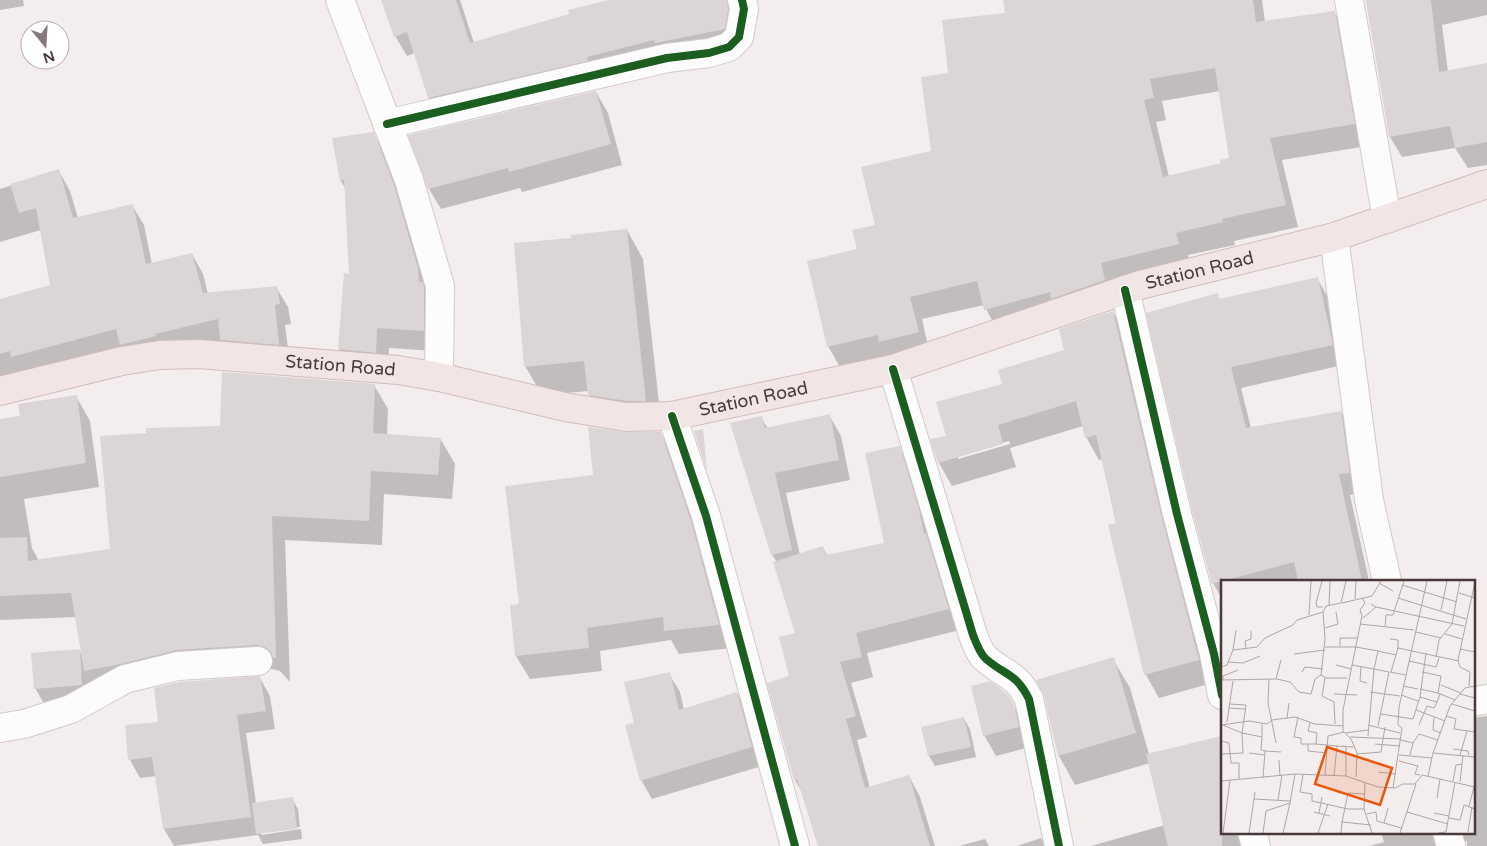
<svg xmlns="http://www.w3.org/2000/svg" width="1487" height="846" viewBox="0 0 1487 846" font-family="'Varela Round',sans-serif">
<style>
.shadow{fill:#0003;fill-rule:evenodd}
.building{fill:#dcd5d6;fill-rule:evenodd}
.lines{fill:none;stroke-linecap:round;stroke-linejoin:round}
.minor-casing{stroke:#d1cacb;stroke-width:30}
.major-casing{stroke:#d4bcbc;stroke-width:30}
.minor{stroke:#fdfcfc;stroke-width:28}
.major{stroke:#f1e5e5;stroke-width:28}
.cycleway-casing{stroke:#fff;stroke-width:11}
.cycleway{stroke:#1b5e20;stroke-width:8}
.labels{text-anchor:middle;stroke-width:4;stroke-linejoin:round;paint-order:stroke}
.street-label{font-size:18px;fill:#49393b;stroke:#fff}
.inset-road{fill:none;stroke:#afa5a6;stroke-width:1}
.view{fill:#e8590c;fill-opacity:0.15;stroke:#e8590c;stroke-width:2.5}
.inset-edge{fill:none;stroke:#49393b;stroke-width:2.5}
</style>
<rect width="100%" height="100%" fill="#f3eded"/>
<!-- shadow -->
<g class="shadow">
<polygon points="0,0 23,0 24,6 0,10"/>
<polygon points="382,0 460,0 474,43 571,15 614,0 738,0 739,30 441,118 429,98 415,53 407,56 395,36"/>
<path d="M1004 0H1262L1265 22 1334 12 1347 34 1367 146 1282 160 1298 227 1234 241 1235 245 1188 255 1191 266 998 332 984 305 922 319 930 355 841 369 828 346 858 250 932 152 949 75 1006 14ZM1220 91 1230 159 1223 164 1169 177 1156 122 1166 120 1162 101Z"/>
<polygon points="1366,0 1487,0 1487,15 1442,25 1448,72 1487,64 1487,165 1468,168 1455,148 1402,157 1390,137"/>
<polygon points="596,92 608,113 622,165 522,192 520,188 441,209 429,189"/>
<polygon points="373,133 385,154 405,207 430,289 435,351 389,348 388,373 351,370 339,349 345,275 350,275 345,188 341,181"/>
<polygon points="59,171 70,191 78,218 132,205 144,225 152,264 192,254 203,274 208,294 276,287 288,307 291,324 285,325 290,364 233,360 222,341 166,354 24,377 20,371 0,377 0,300 51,286 41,230 0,242 0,189"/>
<polygon points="627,230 643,259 662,430 606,424 589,394 589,391 542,395 525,366 573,239"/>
<polygon points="1317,278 1329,299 1343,365 1241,388 1251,428 1341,412 1352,433 1361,493 1350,495 1369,581 1222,581 1222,599 1213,583 1217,294 1220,300"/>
<path d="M1113 312 1126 335 1212 683 1159 698 1146 675 1103 459 1099 460 1086 437 1083 426 1010 448 1016 467 952 486 939 463 948 437 1004 385 1065 350ZM1009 441 1010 444 958 459V456Z"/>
<polygon points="374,385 388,409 387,436 441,440 455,464 452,499 384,494 382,545 285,540 290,682 280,671 272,669 191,674 47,709 35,688 79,650 83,656 77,617 0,620 0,420 21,417 76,396 90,421 99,487 24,499 32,548 39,561 111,550 222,428"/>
<polygon points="829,415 841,436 850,480 786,493 800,555 823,548 828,556 885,544 899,447 911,468 960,630 867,653 873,677 851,683 867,737 857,740 870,788 909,776 920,797 935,846 820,846 804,796 795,780 769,684 791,677 797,634 777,562 772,555 731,424 761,417 768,429"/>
<polygon points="660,433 674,457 732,648 679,654 671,640 600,651 602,671 530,679 516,656 520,605 594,476 624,434"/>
<polygon points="1113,659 1130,688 1149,754 1222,832 1254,832 1250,846 1091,846 1165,825 1150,763 1075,785 1059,756 1046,695"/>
<polygon points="669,674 680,692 684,710 737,693 747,712 762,766 652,799 641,780 635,724"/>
<polygon points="260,678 270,696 275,729 246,733 256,803 292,799 298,809 300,827 261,832 261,835 301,829 302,839 263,844 258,835 174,846 164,829 156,776 140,778 130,760 159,723"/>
<polygon points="1013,705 1025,726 1030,747 996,756 984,735"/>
<polygon points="1487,716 1487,846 1467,846 1467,842 1466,841 1457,842 1450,846 1369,846 1384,842 1381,832 1463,832 1464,834 1466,832 1473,832 1473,718"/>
<polygon points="964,719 970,729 976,757 935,766 929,756"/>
<polygon points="1041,838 1045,846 1017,846"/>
<polygon points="985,839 989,846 959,846"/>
</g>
<!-- building -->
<g class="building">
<polygon points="381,0 456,0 470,43 569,14 568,10 609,0 727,0 728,9 725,29 655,43 654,40 587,57 588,61 428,98 407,32 394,37"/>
<path d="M1003 0H1253L1256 22 1335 11 1355 124 1270 138 1286 205 1222 219 1223 222 1176 233 1179 244 1101 263 1105 280 1051 299 1050 292 984 310 977 281 910 297 919 332 879 342 878 335 827 347 807 261 857 249 852 230 875 225 861 167 931 151 921 77 948 73 942 20 1005 13ZM1215 68 1229 158 1220 160 1221 163 1163 177 1144 100 1154 98 1150 79Z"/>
<polygon points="1366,0 1431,0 1439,72 1487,63 1487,142 1455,148 1450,126 1389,137"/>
<polygon points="596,91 611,144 509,172 508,168 428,189 408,135"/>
<polygon points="374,132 394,185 418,268 419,282 423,282 424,288 424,331 377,328 376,353 338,349 344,273 349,274 344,180 340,181 332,138"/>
<polygon points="59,169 73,218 133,204 146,264 192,253 203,293 277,286 280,304 275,305 279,345 220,340 218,319 155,334 156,336 120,345 116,329 11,357 10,351 0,354 0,299 50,285 36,208 19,213 10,184"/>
<polygon points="627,229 646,401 627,401 588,395 584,361 524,367 514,243 571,238 571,235"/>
<polygon points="1318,277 1333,345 1231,367 1246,428 1341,411 1350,473 1339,474 1362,581 1298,581 1294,562 1212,584 1192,510 1146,313 1218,293 1219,299"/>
<polygon points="1113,311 1162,518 1199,660 1144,675 1108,525 1116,523 1096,435 1085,438 1076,401 998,425 1003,444 938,463 930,439 946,436 936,402 1002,384 998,370 1064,350 1059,329"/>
<polygon points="222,372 375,384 373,433 441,438 438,475 371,471 369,521 272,516 276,658 273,658 271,652 265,647 257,645 177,650 120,664 84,671 71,593 0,596 0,538 27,537 28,561 110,549 100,436 146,433 146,428 220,426"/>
<polygon points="77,395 86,463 0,477 0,419 20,416 18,404"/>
<polygon points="830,414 839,460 775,473 792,550 771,555 730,423 762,416 765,428"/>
<polygon points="588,427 624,432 661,432 691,521 719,625 664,631 663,617 587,628 589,648 515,656 510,605 519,604 505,486 593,475"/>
<polygon points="703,429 707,471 694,431"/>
<polygon points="900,446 919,509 924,534 926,533 949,609 856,633 862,657 840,662 856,716 846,719 865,788 909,775 930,846 818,846 797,779 794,780 767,683 789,676 779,637 795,633 773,562 823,546 826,555 884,543 865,453"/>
<polygon points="80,649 82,685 34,689 31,653"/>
<polygon points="1114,657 1136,733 1058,756 1044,696 1036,680"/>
<polygon points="670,672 679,710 737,692 752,747 640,781 625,725 634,723 624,682"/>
<polygon points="260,676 266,711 237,715 251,817 163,829 152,757 128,760 125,725 158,722 154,688 180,682"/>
<polygon points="990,681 1004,691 1011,699 1014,705 1019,727 983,736 971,686"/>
<polygon points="964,717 971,747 928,756 921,727"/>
<polygon points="1222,736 1222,846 1168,846 1146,754"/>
<polygon points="293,797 297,829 256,834 252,803"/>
</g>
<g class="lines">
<!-- minor casing -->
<g class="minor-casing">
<g id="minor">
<polyline points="340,0 409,180 440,286 439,377"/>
<polyline points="1349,0 1387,219"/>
<polyline points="387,124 667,58 709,53 729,47 739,37 744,9 742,0"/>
<polyline points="1334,237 1369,500 1387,581"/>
<polyline points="1125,290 1177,514 1214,654 1222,695"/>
<path d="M893 369 973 635C976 643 980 654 986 659 1006 676 1016 673 1029 699L1059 846"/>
<polyline points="672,416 706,516 795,846"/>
<polyline points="1473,702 1487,699"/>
<polyline points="0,728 24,724 71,709 125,679 178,666 258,661"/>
<polyline points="1252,832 1256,846"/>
<polyline points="1447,832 1451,846"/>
</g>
</g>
<!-- major casing -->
<g class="major-casing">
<g id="major">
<path id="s1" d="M0 391 122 361 160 355 199 354 398 370 439 377 565 407 626 417 672 416 893 369 1140 285 1334 237 1487 184"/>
</g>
</g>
<!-- minor -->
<use href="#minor" class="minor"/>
<!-- major -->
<use href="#major" class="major"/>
<!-- cycleway casing -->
<g class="cycleway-casing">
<g id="cycleway">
<polyline points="387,124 667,58 709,53 729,47 739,37 744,9 742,0"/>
<polyline points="1125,290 1177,514 1214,654 1222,695"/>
<path d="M893 369 973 635C976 643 980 654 986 659 1006 676 1016 673 1029 699L1059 846"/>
<polyline points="672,416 706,516 795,846"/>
</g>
</g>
<!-- cycleway -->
<use href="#cycleway" class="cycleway"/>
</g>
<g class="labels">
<!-- street labels -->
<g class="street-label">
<text dy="6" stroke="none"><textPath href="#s1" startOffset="1230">Station Road</textPath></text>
<text dy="6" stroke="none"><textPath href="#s1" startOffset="345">Station Road</textPath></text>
<text dy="6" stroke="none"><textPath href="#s1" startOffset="765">Station Road</textPath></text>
</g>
</g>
<!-- overview -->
<g transform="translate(1221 580)">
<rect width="254" height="254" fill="#f3eded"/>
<path class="inset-road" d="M101 1 95 23 96 27H102M158 3 172 11M181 5 236 22M238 13 254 18M177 18 245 39M134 19 135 1M121 23 151 16 160 1M108 26 109 1M155 27 243 46M220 30 226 1M102 32 104 59 100 95 105 98H126M88 35 90 1M142 38 155 27 150 24M139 44 193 50M164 47 165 35H172L183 1M104 48 117 44 115 32M195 52 220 58M224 54 241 59M169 59 177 60V69M119 66V58H136M104 67H135L157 71 153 89 168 92 157 146M25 69 24 61 30 59V51M239 69 254 72M12 70 15 50M157 71 175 75 177 68 238 81M73 74 104 70M215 77 218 60 231 44 239 1M188 81 215 87 218 78M7 82 22 83 39 76M115 85 130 89M131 85 153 89 147 156M0 87 6 85 12 70 36 67 44 58 72 45 76 40 102 32 105 26 120 23 125 1M140 87 139 101 146 103M81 92 84 87 102 89M169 92 185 95M170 92 175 75M201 92 220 96 217 113 234 120M104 98 101 116 113 122 114 144M48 99 47 123 55 163M55 99 60 80M0 100 56 99 69 102 78 112 90 114 94 99 100 95M2 100V96L17 90M220 105 240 113M182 106 197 109M248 106 249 92 239 87 237 80 254 2M199 109 217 113M149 112 179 116M113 114 136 115M239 114 254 118M180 115 197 121M199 117 216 122 219 114M216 122 213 128 206 126 203 133 224 141M8 124 25 125 21 153 41 157V144M231 124 254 131M7 128 24 129M195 130 203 133 198 145M160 134 192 139 199 117 205 73M225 136 235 139 233 149 254 152M77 137 73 157 80 158V164H95M66 138 68 123M213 138 212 150 220 153M6 142 12 101M89 143 87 151 96 153 95 164 116 166M0 145 28 141 46 144 51 140 74 137 94 144 122 146M147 145 179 153M124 153 147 150M41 157 40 170 44 171M129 157 180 159M180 160 192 163 189 175M0 161 8 163 10 183H18V199M192 163 198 154 217 160M87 164V171L106 173M154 164 179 166M232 169 247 171 248 175M28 173 44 175M212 173 254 177M0 174 22 173 21 153 2 145M136 174 160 172 164 147M178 175 211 178M239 175 246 151M58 180 59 196M178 181 197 186 194 194 199 195M157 192 175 194M82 195 79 212 91 214V221L127 229H143M104 195 107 156 123 152M113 196 116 166 133 167M125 196V167M207 196 212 173 229 126 244 108 254 106M135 197 136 173 130 159 122 151V130L141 36 139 30 144 23 141 18M42 198 44 171 60 172M0 201 74 194 125 196 157 207 174 208 182 204H194L201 195 254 207M232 201 235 185 241 184M239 202 242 175M144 203 143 229 151 253M172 208 181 148 177 145 178 127 206 1M216 218 219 199M33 219 69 221M57 220 61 195M248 226 253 207M167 228 163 243 180 248M93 232 109 236M186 232 227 244M98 233 101 217M213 233 228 236M146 234 155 232 156 241 163 243M228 238 239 240 243 225 254 229M121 242 127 213 143 214M247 252 251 227M2 253 9 200M28 253 34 212M42 253 45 231 69 223 74 194M62 253 69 223M97 253 107 224M120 253 121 242 150 245M179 253 195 204M217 253 225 252 234 202"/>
<path class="view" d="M106 167 171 188 159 225 94 204Z"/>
<rect width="254" height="254" class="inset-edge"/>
</g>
<!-- north arrow -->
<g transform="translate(45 45) rotate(162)"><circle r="24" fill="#ffffff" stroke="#b6b0b1"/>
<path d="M0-4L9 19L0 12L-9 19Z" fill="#847879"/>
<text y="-8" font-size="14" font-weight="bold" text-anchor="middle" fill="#49393b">N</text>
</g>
</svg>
